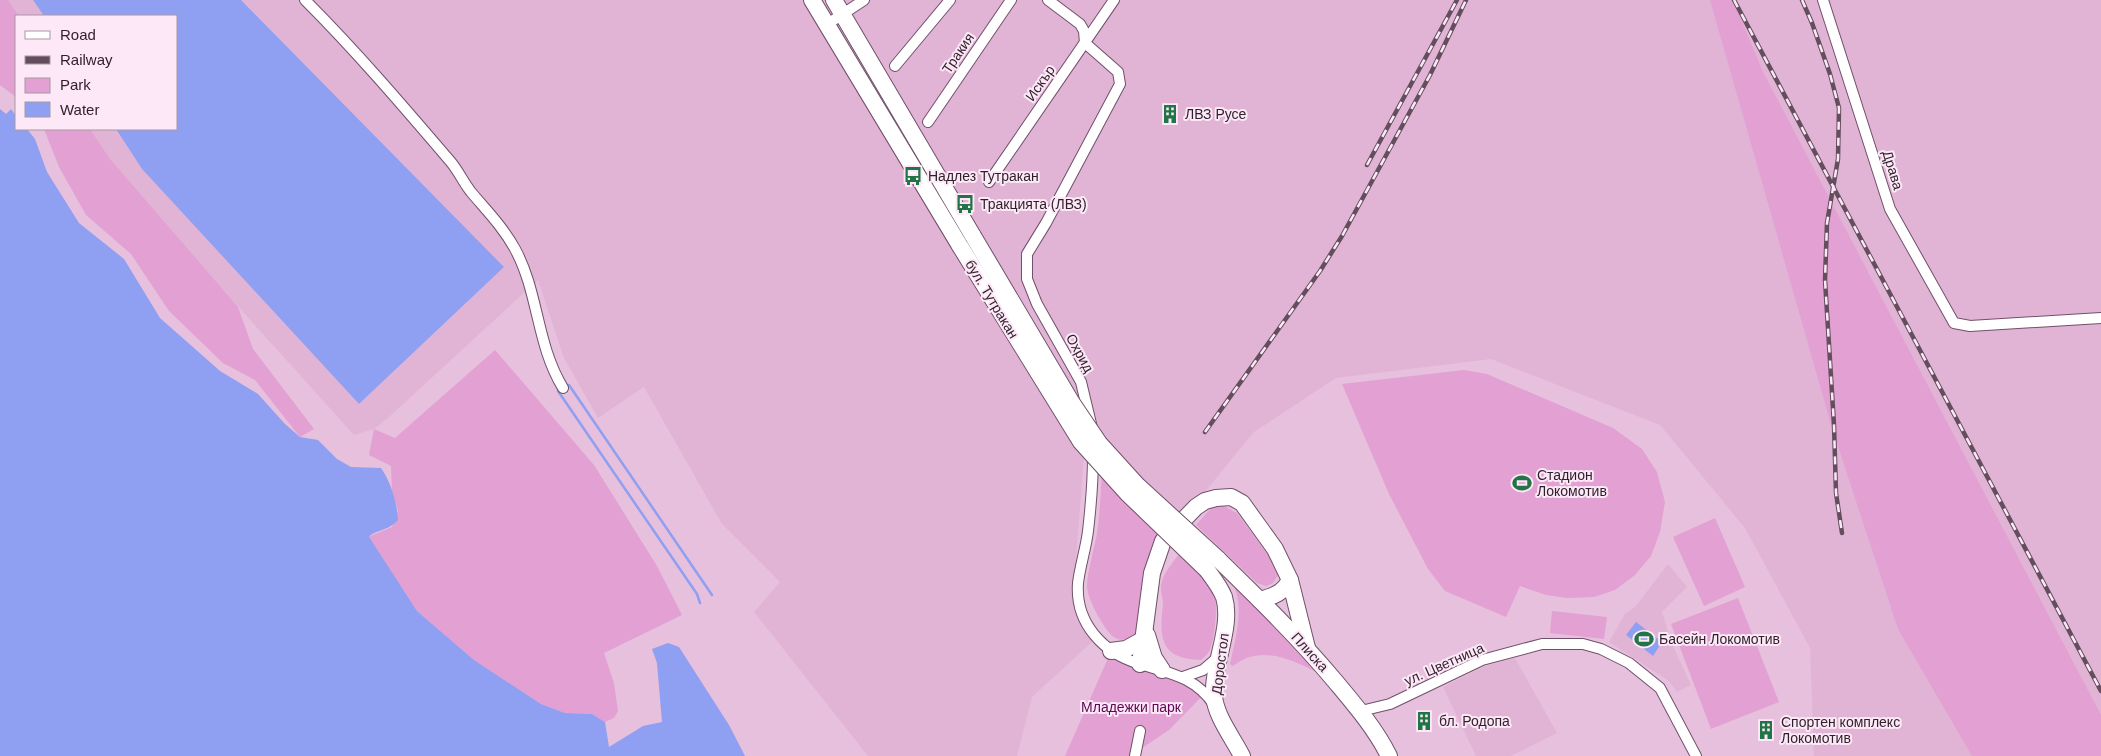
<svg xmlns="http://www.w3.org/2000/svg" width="2101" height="756" viewBox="0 0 2101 756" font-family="Helvetica,sans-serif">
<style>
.built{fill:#e1b4d6}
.green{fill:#e2a0d3}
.water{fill:#8f9ff1}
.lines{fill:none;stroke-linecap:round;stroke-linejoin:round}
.stream{stroke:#8f9ff1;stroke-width:2.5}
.minor-casing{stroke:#715069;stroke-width:12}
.primary-casing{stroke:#715069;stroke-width:18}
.minor{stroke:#fff;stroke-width:10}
.primary{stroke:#fff;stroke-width:16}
.rail-casing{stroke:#644e5e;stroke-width:4.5}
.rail{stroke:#fce8f6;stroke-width:2.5;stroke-dasharray:8;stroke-linecap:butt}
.primary-bridge-casing{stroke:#715069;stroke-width:18;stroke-linecap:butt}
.primary-bridge{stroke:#fff;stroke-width:16}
.labels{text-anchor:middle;stroke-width:4;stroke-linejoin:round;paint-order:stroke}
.street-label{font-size:14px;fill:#2e1f2a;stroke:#fce8f6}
.poi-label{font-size:14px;fill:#2e1f2a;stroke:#fce8f6;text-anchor:start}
.park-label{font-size:14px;fill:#600554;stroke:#fce8f6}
</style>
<rect width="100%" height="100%" fill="#e7c0dd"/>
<!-- built -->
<g class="built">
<polygon points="8,0 33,0 44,16 19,16"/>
<polygon points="241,0 2101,0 2101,756 1814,756 1810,648 1745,528 1660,425 1491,359 1336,378 1254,432 1204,493 1164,531 1085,445 1073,597 1092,642 1032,697 1017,756 868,756 754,612 780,582 722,524 644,387 598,418 564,358 538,280 388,418 374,429 354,435 170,231 110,159 90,129 116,129 142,169 359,404 504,267"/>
<polygon points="1668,564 1687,587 1662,612 1672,644 1691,685 1677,692 1669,681 1609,642 1625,614 1636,606"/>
<polygon points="1515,658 1557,733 1511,756 1476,756 1443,687 1485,666"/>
</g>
<!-- green -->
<g class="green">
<polygon points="0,0 8,0 19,16 16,16 16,97 0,85"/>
<polygon points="1710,0 1733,0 1763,72 2101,715 2101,756 1972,756 1898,629 1832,428"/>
<polygon points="44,129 90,129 110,159 238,307 253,349 314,429 300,437 255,380 223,363 169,311 131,254 86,215 59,167"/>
<polygon points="495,350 594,465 657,566 682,615 604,653 614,683 618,711 614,718 605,722 592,714 565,713 541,704 474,660 417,611 368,537 392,527 398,511 392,493 391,466 369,455 374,429 395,438"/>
<polygon points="1464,370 1487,374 1613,428 1642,449 1657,472 1665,502 1660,532 1651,556 1635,575 1615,590 1594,597 1567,598 1546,595 1520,586 1506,617 1445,591 1428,569 1389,494 1342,384"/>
<path d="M1102 468 1162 533C1139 569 1142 589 1141 630 1118 650 1110 636 1098 616 1094 608 1088 597 1087 587 1087 573 1094 549 1097 534 1100 512 1101 490 1102 468Z"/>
<polygon points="1213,506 1224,506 1237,513 1276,566 1278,575 1273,583 1266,586 1257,583 1196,525"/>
<polygon points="1715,518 1745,587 1704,606 1673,537"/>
<path d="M1179 554C1192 565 1205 575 1213 591 1219 602 1215 640 1209 652 1207 655 1204 657 1201 660 1160 659 1159 638 1163 604 1163 599 1161 594 1161 588 1161 575 1172 564 1179 554Z"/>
<path d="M1232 581 1314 665 1316 672C1289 658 1259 645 1233 666L1230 664C1236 636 1245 608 1232 581Z"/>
<polygon points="1738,598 1779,702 1711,729 1671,624"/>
<polygon points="1552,611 1607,617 1604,639 1550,633"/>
<polygon points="1109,656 1205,693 1169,730 1130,756 1065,756"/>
</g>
<!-- water -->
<g class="water">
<polygon points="33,0 241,0 504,267 359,404 142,169 116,129 176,129 176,16 44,16"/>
<path d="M0 109 6 114 11 109 16 116V129H27L35 139 47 172 79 223 124 259 160 318 220 371 258 394 285 424 300 437 318 440 337 459 351 467 381 468C391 482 397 503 398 520 387 532 376 529 369 537L417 611 474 660 541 704 565 713 592 714 605 722 609 747 643 726 662 722 657 663 652 649 668 643 679 647 729 725 745 756H0Z"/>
<polygon points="1636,622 1662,642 1653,656 1626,635"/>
</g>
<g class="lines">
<!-- stream -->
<g class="stream">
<polyline points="569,385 712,595"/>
<polyline points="558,391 697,594 700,603"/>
</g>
<!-- minor casing -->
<g class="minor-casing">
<g id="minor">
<path d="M305 0C356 51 403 106 450 161 458 170 463 182 471 192 487 211 503 227 515 249 539 293 536 344 563 388"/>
<polyline points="1048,0 1080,24 1084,31 1085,43 1118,72 1120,84 1046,223 1027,254 1027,279 1037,304 1081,382 1092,428"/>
<polyline points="1823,0 1890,209 1954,323 1970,326 2101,318"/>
<polyline points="826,25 864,0"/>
<polyline points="895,66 950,0"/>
<polyline points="928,122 1011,0"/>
<polyline points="989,182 1114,0"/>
<path d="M1093 455C1093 480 1091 505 1088 531 1086 548 1080 566 1078 583 1075 623 1103 653 1140 664 1169 673 1196 677 1214 705"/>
<polyline points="1183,677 1203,670 1217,658"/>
<polyline points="1361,711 1390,704 1482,660 1542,644 1583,644 1601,649 1629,663 1660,688 1696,756"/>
<polyline points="1135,756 1140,731"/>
</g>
</g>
<!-- primary casing -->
<g class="primary-casing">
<g id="primary">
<polyline points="812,0 960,246"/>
<polyline points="834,0 973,236"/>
<path d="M1218 559C1259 599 1299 638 1335 681 1355 705 1375 728 1389 756"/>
<path d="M1207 570C1213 578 1220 587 1224 597 1233 627 1212 665 1214 696 1216 717 1233 738 1242 756"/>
<path d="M1260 600C1274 596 1283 593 1290 580"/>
<polyline points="1147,635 1154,658 1162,670"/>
<polyline points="1111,651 1126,649 1144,639"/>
<polyline points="1140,664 1152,573 1163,541 1196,507 1205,501 1216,498 1231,497 1242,503 1275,549 1290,580 1307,648"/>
</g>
</g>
<!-- minor -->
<use href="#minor" class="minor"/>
<!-- primary -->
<use href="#primary" class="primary"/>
<!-- rail casing -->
<g class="rail-casing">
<g id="rail">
<polyline points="1734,0 2101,691"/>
<polyline points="1802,0 1812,23 1830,74 1839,108 1838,159 1827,223 1825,280 1834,425 1836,493 1842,533"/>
<polyline points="1367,165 1457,0"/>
<polyline points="1205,432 1320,271 1342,236 1430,75 1466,0"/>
</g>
</g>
<!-- rail -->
<use href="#rail" class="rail"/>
<!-- primary-bridge casing -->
<g class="primary-bridge-casing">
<g id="primary-bridge">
<polyline points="973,236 1072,403 1099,443 1138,486 1218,559"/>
<polyline points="960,246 1081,442 1127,493 1207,570"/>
</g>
</g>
<!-- primary-bridge -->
<use href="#primary-bridge" class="primary-bridge"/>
</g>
<!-- icons -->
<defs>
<g id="building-bare" transform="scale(1.5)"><path d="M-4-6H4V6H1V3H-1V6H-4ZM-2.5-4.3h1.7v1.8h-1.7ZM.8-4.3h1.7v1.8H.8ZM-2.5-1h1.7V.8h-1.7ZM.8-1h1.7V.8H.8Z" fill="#207446" stroke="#fce8f6" stroke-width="2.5" paint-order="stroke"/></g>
<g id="bus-bare" transform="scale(1.5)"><path d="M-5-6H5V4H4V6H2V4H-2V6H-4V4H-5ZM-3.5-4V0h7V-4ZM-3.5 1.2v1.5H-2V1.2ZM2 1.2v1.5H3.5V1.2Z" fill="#207446" stroke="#fce8f6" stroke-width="2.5" paint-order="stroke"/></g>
<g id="stadium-bare" transform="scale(1.5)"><path d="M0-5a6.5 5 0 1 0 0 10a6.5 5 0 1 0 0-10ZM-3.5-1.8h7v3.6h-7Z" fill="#207446" stroke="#fce8f6" stroke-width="2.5" paint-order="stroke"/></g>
</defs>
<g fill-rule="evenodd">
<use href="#building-bare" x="1170" y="114"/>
<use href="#bus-bare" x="913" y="176"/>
<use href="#bus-bare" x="965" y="204"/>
<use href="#stadium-bare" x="1522" y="483"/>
<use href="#stadium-bare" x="1644" y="639"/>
<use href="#building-bare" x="1424" y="721"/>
<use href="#building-bare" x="1766" y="730"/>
</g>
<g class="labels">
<!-- street labels -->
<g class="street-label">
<text transform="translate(958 53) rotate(-56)" y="5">Тракия</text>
<text transform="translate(1040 83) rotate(-55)" y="5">Искър</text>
<text transform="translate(1893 170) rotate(73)" y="5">Драва</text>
<text transform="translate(992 299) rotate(59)" y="5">бул. Тутракан</text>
<text transform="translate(1080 353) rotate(61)" y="5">Охрид</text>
<text transform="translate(1310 652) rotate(48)" y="5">Плиска</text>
<text transform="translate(1220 664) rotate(-83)" y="5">Доростол</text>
<text transform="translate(1444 664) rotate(-24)" y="5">ул. Цветница</text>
</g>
<!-- poi labels -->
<g class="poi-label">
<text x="1185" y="119">ЛВЗ Русе</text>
<text x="928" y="181">Надлез Тутракан</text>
<text x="980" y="209">Тракцията (ЛВЗ)</text>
<text x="1537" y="480">Стадион<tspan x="1537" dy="16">Локомотив</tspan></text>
<text x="1659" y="644">Басейн Локомотив</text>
<text x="1439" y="726">бл. Родопа</text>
<text x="1781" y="727">Спортен комплекс<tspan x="1781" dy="16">Локомотив</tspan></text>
</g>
<!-- park labels -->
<g class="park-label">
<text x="1131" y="712">Младежки парк</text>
</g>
</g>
<!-- legend -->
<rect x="15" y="15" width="162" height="115" fill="#fce8f6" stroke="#aa98a4"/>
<rect x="25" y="31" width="25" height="8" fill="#ffffff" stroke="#aa98a4"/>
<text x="60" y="40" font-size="15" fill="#2e1f2a">Road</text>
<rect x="25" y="56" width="25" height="8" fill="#644e5e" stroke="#aa98a4"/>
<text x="60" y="65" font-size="15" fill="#2e1f2a">Railway</text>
<rect x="25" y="78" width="25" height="15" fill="#e2a0d3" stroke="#aa98a4"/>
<text x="60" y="90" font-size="15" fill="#2e1f2a">Park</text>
<rect x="25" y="102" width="25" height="15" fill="#8f9ff1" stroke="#aa98a4"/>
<text x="60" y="115" font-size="15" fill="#2e1f2a">Water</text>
</svg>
